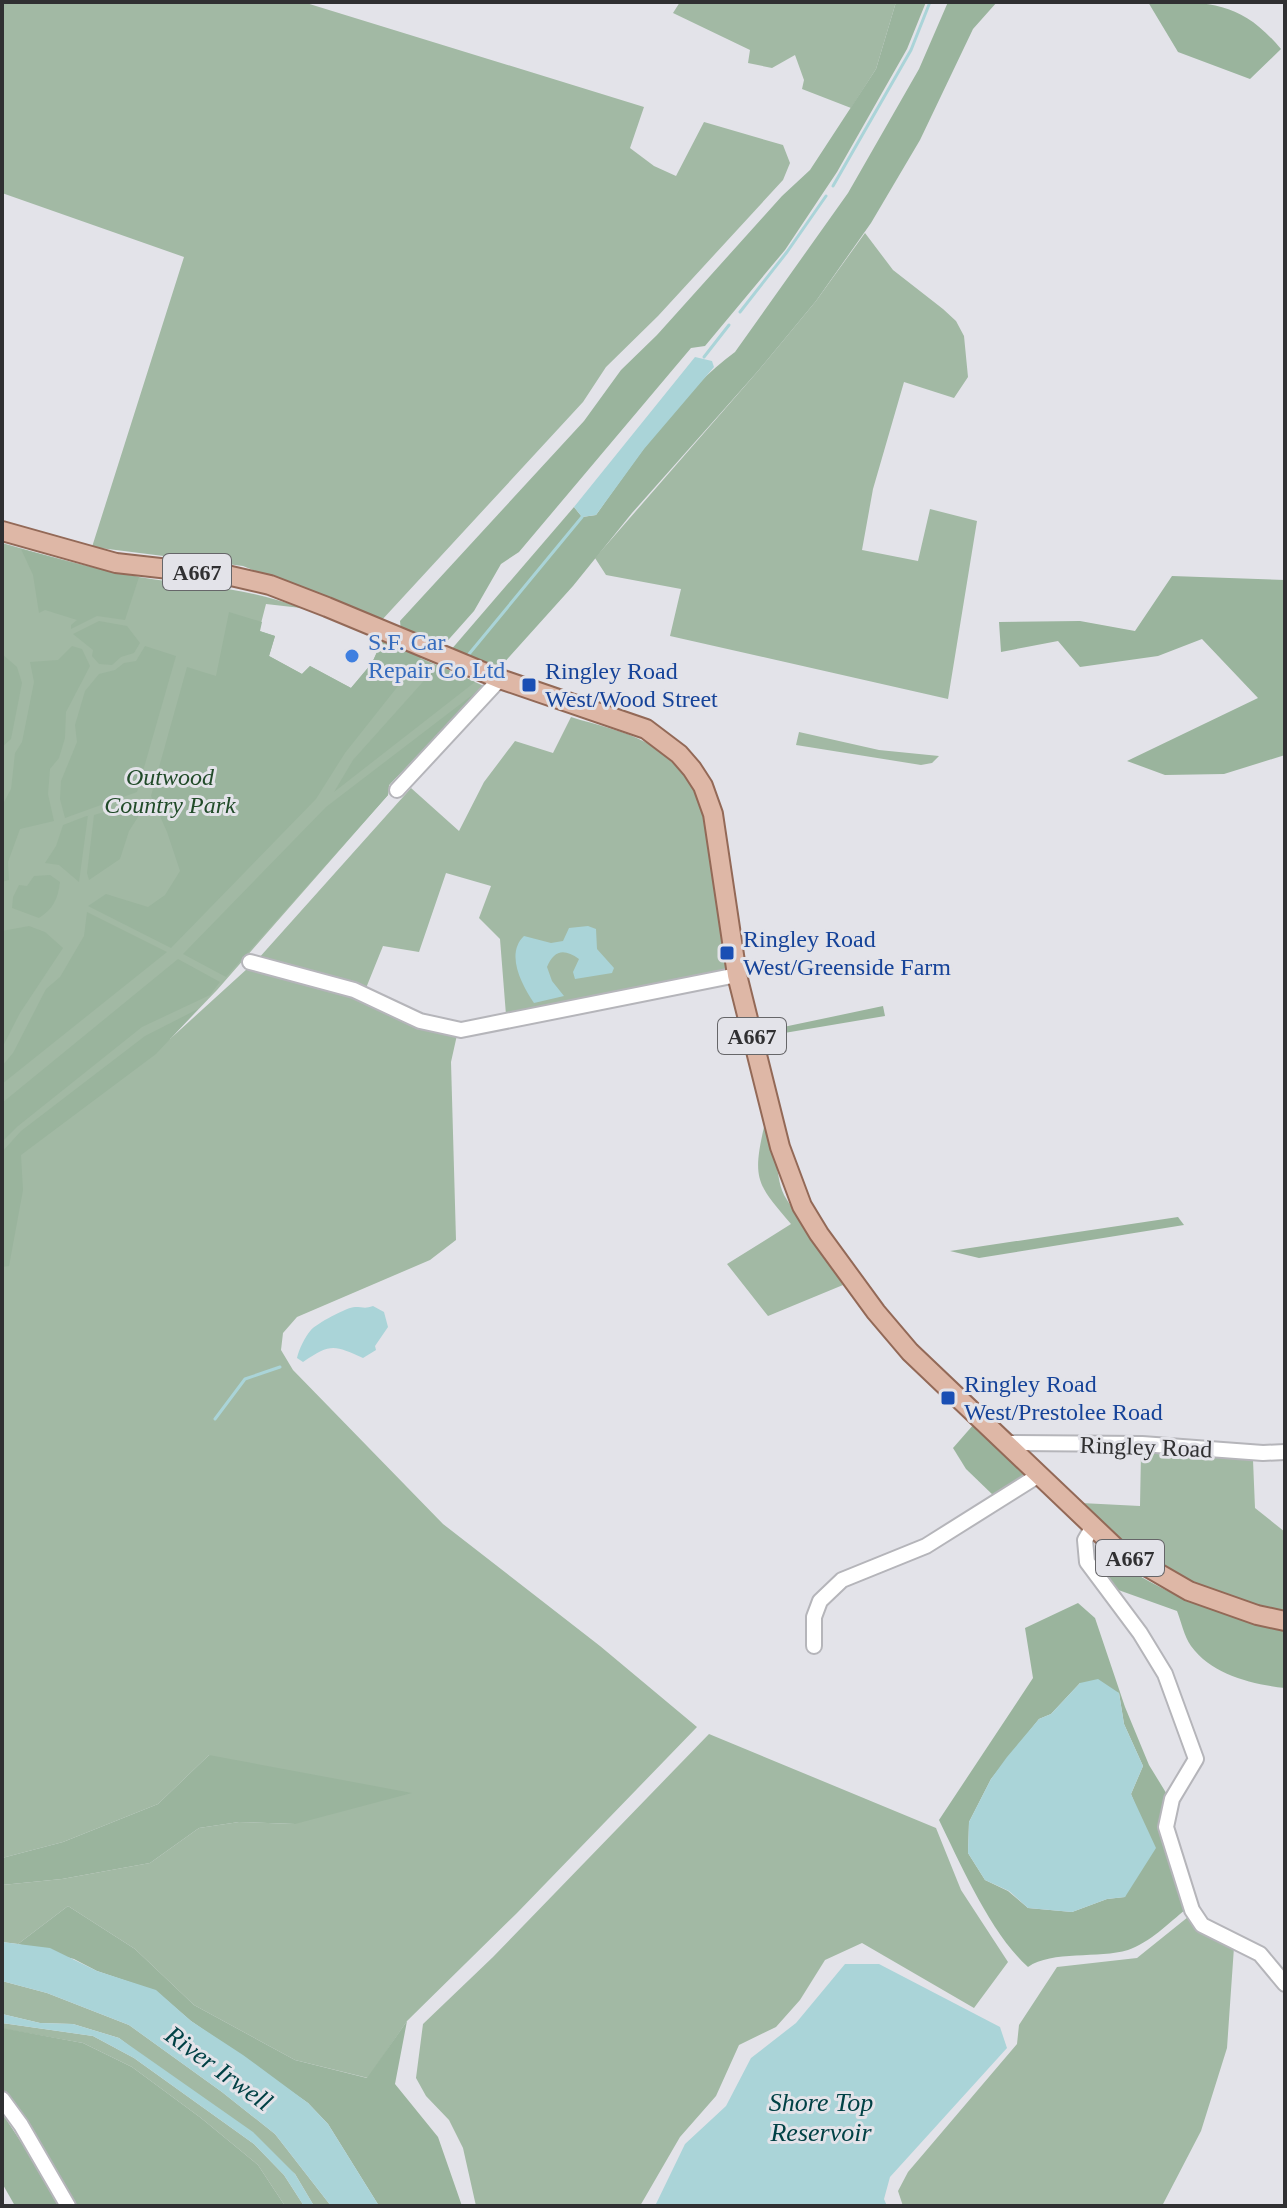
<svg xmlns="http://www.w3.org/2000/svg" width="1287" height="2208" viewBox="0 0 1287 2208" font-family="'Times New Roman',serif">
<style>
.green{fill:#a2b9a4}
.forest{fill:#9ab49d;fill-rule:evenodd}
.water{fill:#aad4d8}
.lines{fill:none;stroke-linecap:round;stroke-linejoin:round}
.stream{stroke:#aad4d8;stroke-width:3}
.minor-casing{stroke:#b5b5ba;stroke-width:18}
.major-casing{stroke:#936957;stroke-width:22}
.minor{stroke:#fff;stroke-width:14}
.major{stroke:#deb7a6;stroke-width:18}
.shop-dot{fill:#3f7fe0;stroke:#e3e3e9;stroke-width:3}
.transit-dot{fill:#1a4fb4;stroke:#e3e3e9;stroke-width:3}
.labels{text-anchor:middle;stroke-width:6;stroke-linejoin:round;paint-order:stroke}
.shield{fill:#e3e3e9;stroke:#666669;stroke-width:2}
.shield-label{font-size:22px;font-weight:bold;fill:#303032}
.shop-label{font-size:24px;fill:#366cbe;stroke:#e3e3e9;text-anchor:start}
.transit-label{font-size:24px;fill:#164399;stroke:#e3e3e9;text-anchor:start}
.park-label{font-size:24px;font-style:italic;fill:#214b29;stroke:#e3e3e9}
.street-label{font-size:24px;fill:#303032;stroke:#e3e3e9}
.water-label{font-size:26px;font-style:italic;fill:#004145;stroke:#e3e3e9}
</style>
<rect width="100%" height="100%" fill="#e3e3e9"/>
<!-- green -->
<g class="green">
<polygon points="2,2 303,2 644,107 630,148 654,166 676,176 704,122 783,145 790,163 783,180 658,316 606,367 583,402 381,621 243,566 92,547 184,257 2,193"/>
<polygon points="680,2 896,2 876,69 851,108 802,89 804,80 795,55 772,68 748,63 750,50 673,13"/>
<polygon points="865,233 893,270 943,309 956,321 964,336 968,377 954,398 904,382 873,489 862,550 918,561 930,509 977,521 948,699 670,636 681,589 606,575 595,558 758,371 816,301"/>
<path d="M2 543C47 556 92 568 139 577 198 587 243 586 301 608L266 604 259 631 275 636 269 656 302 674 310 666 351 688 372 663 382 641 484 686 389 785 388 795 217 990 170 1039 258 959 411 788 459 831 484 782 515 741 553 753 571 717C596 725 623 730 647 743 662 752 678 766 688 780 714 818 722 925 729 973L506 1015 500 939 479 918 491 886 446 873 419 952 383 946 362 998 422 1028 457 1035 451 1062 456 1240 430 1260 297 1317 283 1333 281 1350 293 1370 443 1524 600 1646 697 1727 517 1913 407 2021 368 2078 295 2060 194 2005 135 1949 68 1906 18 1944 2 1942V1885L62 1879 150 1863 199 1828 239 1822 295 1824 209 1755 158 1804 63 1842 2 1858Z"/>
<polygon points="799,732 879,750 939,756 932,763 921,765 796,745"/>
<path d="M764 1127C768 1139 773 1151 776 1163 779 1176 779 1188 787 1200 805 1228 824 1257 843 1285L768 1316 727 1264 791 1224C757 1184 752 1180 764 1127Z"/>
<path d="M1141 1453 1253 1460 1255 1508 1285 1532V1614C1202 1592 1139 1567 1081 1503L1140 1506Z"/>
<polygon points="709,1734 936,1828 961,1890 1008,1962 974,2008 862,1943 825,1960 800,2000 776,2027 739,2045 716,2096 680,2137 640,2206 476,2206 463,2148 449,2120 426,2096 416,2078 423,2024 493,1957"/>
<polygon points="1188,1917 1202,1932 1234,1947 1227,2048 1201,2131 1162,2206 903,2206 898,2191 908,2172 1017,2044 1019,2025 1057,1967 1137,1958"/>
<polygon points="2,1981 47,1993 129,2025 222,2092 275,2134 331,2206 314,2206 295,2174 119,2038 73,2024 40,2023 2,2014"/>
<polygon points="2,2023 93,2036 134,2058 254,2144 284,2175 304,2206 285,2206 258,2165 201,2118 132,2067 83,2043 4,2029"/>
</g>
<!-- forest -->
<g class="forest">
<polygon points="896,2 926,2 907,49 837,172 785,250 705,346 691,348 519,552 501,564 474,611 442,647 401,631 400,621 584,421 621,370 657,335 782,196 810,170 876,69"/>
<path d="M948 2H997L973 29 920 140 871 223 816 301 758 371 632 513 573 586 502 665 493 668 450 651 574 507 582 517 596 515C635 461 681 391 735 352L848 193 919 69Z"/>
<path d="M1148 2C1209 2 1240 0 1281 49L1250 79 1178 52Z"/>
<polygon points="21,549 84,566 139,577 125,620 97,616 71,629 71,625 77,620 45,610 39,613 33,575"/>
<polygon points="1172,576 1285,580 1285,755 1224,774 1165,775 1127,761 1258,698 1202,639 1158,656 1080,667 1058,641 1001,652 999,622 1080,621 1135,631"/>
<polygon points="229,612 262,622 260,631 275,636 269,656 302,674 310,666 351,688 372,663 382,641 421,657 345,753 316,799 171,948 88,906 106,894 148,907 165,895 180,871 167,832 151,796 187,667 216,676"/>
<polygon points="99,621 127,626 140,643 134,653 121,657 112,665 99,664 92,656 93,650 73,634"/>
<polygon points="72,646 82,649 90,666 66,712 65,738 59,758 50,769 48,794 54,821 20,829 8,862 9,880 2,882 2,806 11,789 15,753 22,742 34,682 30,662 58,660"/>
<polygon points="145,646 176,656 137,792 65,818 60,799 61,781 77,742 75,725 85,691 99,674 115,670 124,663 136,661"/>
<polygon points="2,654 17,667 22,683 11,739 2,747"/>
<polygon points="438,665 475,682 334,792 353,760"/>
<polygon points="484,686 389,785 388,795 226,977 183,954 326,807"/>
<polygon points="128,805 137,805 138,817 129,831 120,859 89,880 87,873 94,815"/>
<polygon points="89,815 88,815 79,882 59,865 45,863 56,846 63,825"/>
<path d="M50 875 60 882C58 899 53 909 39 918L12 908 13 897 19 885 27 886 34 876Z"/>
<polygon points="87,912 167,952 2,1084 2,1066 13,1053 46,989 60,977 84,936"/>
<polygon points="29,926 45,932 63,948 20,1013 2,1048 2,931"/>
<polygon points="178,959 220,982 210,995 142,1027 18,1126 2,1142 2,1103"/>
<polygon points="883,1006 885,1016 761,1037 760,1032"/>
<polygon points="198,1009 156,1054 21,1155 23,1190 9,1266 2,1267 2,1152 21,1131 145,1036"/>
<polygon points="1178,1217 1184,1225 979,1258 950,1251"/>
<polygon points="974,1424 1029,1475 994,1496 966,1469 953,1448"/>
<path d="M1116 1560C1165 1597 1226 1615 1285 1630V1688C1251 1684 1212 1675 1191 1646 1184 1636 1181 1621 1177 1611L1110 1587 1095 1568Z"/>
<path d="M1078 1603 1095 1618 1125 1707 1149 1765 1168 1796 1186 1909C1169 1923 1149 1943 1128 1950 1099 1959 1052 1950 1028 1967 991 1934 961 1865 939 1820L1033 1678 1025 1628ZM1080 1683 1119 1693 1124 1724 1143 1766 1131 1794 1140 1817 1125 1897 1107 1899 1072 1912 1028 1908 1008 1891 985 1880 968 1853 969 1822 991 1779 1039 1719 1051 1714Z"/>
<polygon points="209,1755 412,1793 295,1824 239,1822 199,1828 150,1863 62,1879 2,1885 2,1858 63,1842 158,1804"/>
<polygon points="68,1906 135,1949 194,2005 295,2060 367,2078 407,2021 395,2084 438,2137 462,2206 379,2206 328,2124 308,2103 191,2021 156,1991 97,1971 74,1959 18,1944"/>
<polygon points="2,2028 83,2043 132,2067 201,2118 258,2165 285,2206 76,2206 40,2144 2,2091"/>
<polygon points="2,2113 31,2157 58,2206 15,2206 2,2183"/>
</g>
<!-- water -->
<g class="water">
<polygon points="695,357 712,361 714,367 644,449 596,515 582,517 574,507"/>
<path d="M588 926 596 929 597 949 614 968 612 973 575 979 573 972 579 959C564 948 554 950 547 967L552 981 564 996 534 1003C522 985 505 954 524 936L551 943 563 941 569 928Z"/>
<path d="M373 1306 384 1312 388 1327 375 1346 376 1350 363 1358C334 1345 331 1343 303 1362L297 1358C299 1349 305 1337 311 1330 316 1324 347 1307 355 1307 363 1307 365 1309 373 1306Z"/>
<polygon points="1098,1679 1119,1693 1124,1724 1143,1766 1131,1794 1156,1848 1125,1897 1107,1899 1072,1912 1028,1908 1009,1891 985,1880 968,1853 969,1822 991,1779 1007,1757 1039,1719 1051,1714 1080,1683"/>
<polygon points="2,1942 50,1948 97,1971 156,1990 191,2021 243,2055 308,2103 328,2124 379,2206 331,2206 275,2134 222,2092 129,2025 47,1993 2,1981"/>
<polygon points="845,1964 879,1964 1000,2027 1007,2048 890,2177 884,2199 887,2206 655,2206 685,2144 726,2106 751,2058 796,2023"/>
<polygon points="2,2014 40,2023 73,2024 119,2038 253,2132 295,2174 314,2206 304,2206 284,2175 254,2144 134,2058 93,2036 2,2023"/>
</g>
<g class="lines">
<!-- stream -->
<g class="stream">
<polyline points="833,186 911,50 930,2"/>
<polyline points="740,312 787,252 826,196"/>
<polyline points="704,357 729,325"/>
<polyline points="469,654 582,517"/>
<polyline points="215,1419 245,1379 280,1367"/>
</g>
<!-- minor casing -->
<g class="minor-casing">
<g id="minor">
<polyline points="397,790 500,679"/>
<polyline points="250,962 354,990 420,1021 461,1030 737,975"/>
<polyline points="1006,1443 1142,1444 1263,1453 1285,1452"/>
<polyline points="1092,1528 1085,1540 1087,1562 1140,1633 1165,1674 1196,1759 1172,1799 1166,1827 1192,1910 1202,1925 1260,1954 1285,1984"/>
<polyline points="814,1646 814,1617 820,1601 842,1580 926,1546 1039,1475"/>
<polyline points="2,2099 21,2125 68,2206"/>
</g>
</g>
<!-- major casing -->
<g class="major-casing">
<polyline id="major" points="2,531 116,563 231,576 270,585 327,607 500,679 646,729 679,754 692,769 703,786 713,814 737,975 780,1147 802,1206 819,1234 876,1312 910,1352 1118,1550 1189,1591 1257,1615 1285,1621"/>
</g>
<!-- minor -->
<use href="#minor" class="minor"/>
<!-- major -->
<use href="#major" class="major"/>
</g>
<!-- markers -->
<circle class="shop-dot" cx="352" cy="656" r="8"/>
<g class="transit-dot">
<rect x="521" y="677" width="16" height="16" rx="4"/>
<rect x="719" y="945" width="16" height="16" rx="4"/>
<rect x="940" y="1390" width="16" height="16" rx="4"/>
</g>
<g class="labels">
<!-- shield labels -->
<g class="shield">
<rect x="163" y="554" width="68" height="36" rx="6"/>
<rect x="718" y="1018" width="68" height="36" rx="6"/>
<rect x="1096" y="1540" width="68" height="36" rx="6"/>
</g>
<g class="shield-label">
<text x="197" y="580">A667</text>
<text x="752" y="1044">A667</text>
<text x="1130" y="1566">A667</text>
</g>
<!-- shop labels -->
<g class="shop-label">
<text x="368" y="650">S.F. Car<tspan x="368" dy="28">Repair Co Ltd</tspan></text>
</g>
<!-- transit labels -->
<g class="transit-label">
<text x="545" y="679">Ringley Road<tspan x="545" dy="28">West/Wood Street</tspan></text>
<text x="743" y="947">Ringley Road<tspan x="743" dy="28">West/Greenside Farm</tspan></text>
<text x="964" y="1392">Ringley Road<tspan x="964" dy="28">West/Prestolee Road</tspan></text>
</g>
<!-- park labels -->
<g class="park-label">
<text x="170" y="785">Outwood<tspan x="170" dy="28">Country Park</tspan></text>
</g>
<!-- street labels -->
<g class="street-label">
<text transform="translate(1146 1447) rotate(2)" y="8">Ringley Road</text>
</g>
<!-- water labels -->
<g class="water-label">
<text transform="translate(219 2068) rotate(36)" y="9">River Irwell</text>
<text x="821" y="2111">Shore Top<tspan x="821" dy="30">Reservoir</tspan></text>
</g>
</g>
<!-- border -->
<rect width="1287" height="2208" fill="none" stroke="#303032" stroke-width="8"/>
</svg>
